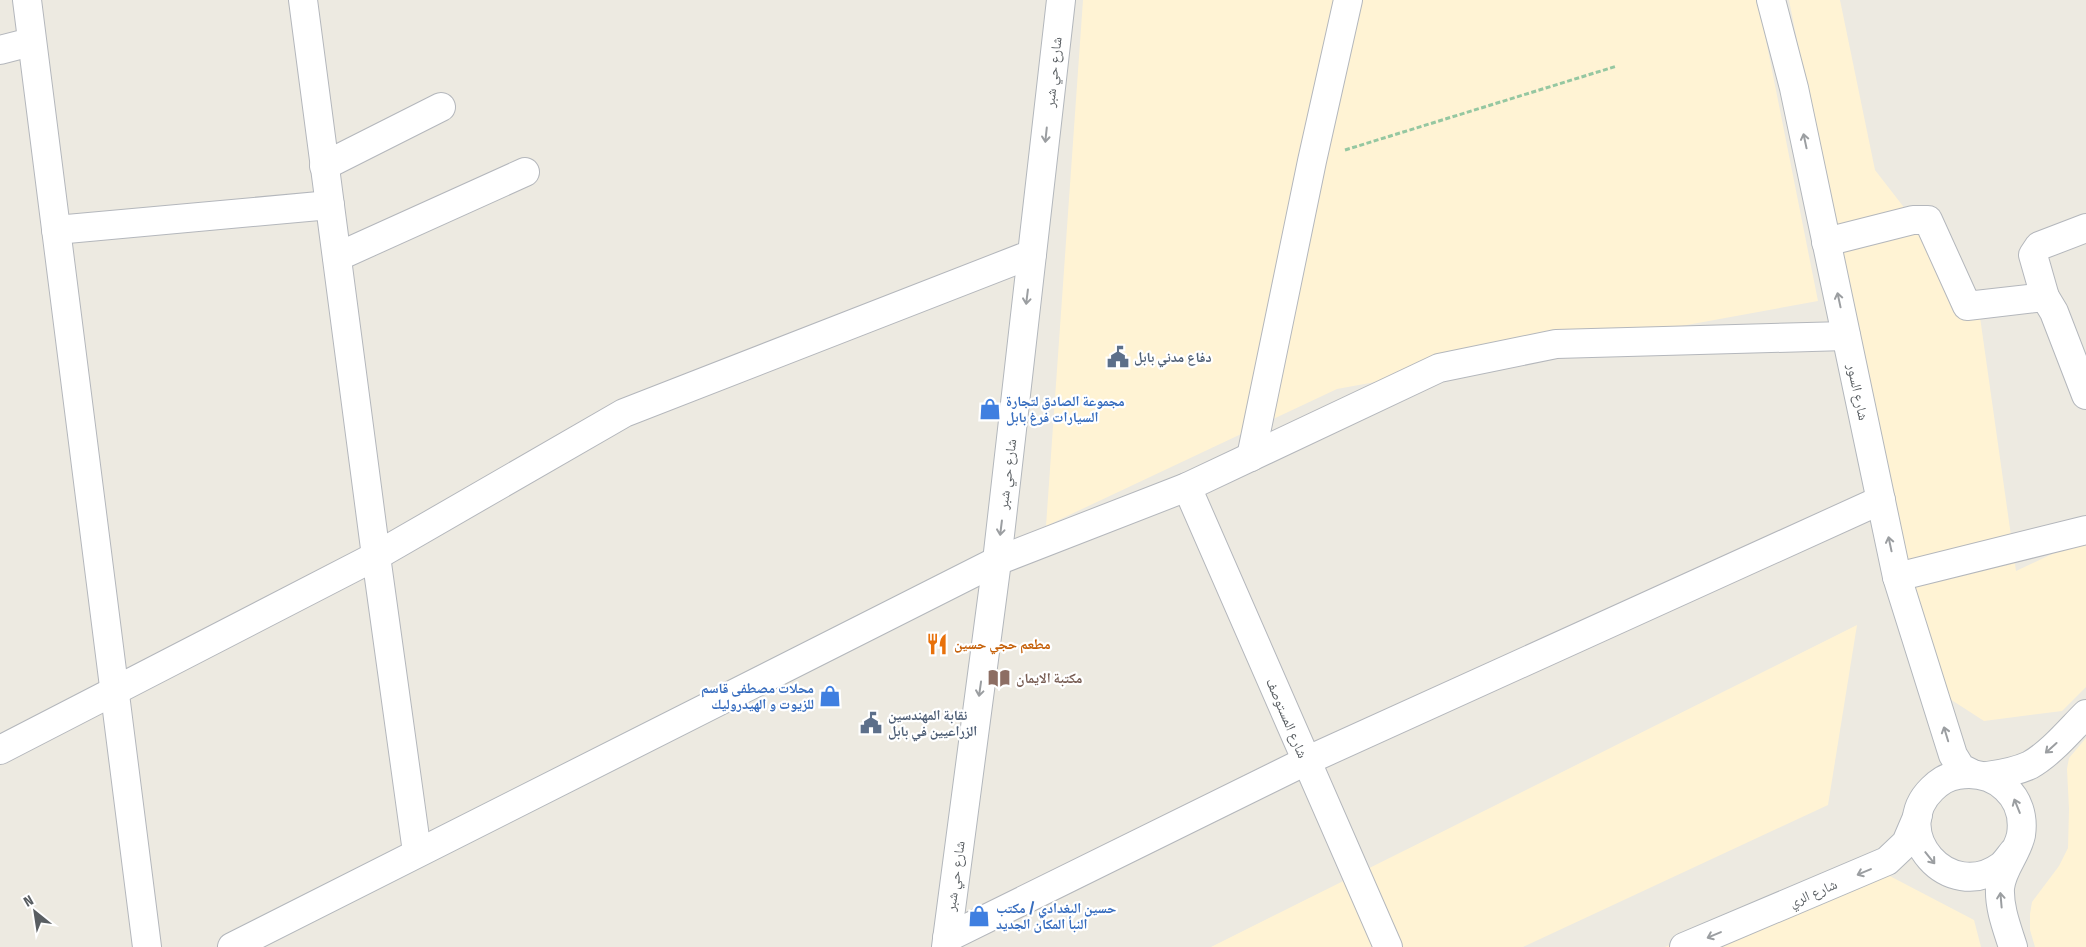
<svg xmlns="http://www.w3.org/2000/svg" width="2086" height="947" viewBox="0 0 2086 947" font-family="'Fira Sans Condensed','Noto Naskh Arabic',sans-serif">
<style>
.commercial{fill:#fff3d4}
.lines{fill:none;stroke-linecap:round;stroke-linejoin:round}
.street-casing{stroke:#b4b7bc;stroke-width:30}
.secondary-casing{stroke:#b3b7bc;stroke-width:30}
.path{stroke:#95c7a1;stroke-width:3;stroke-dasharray:5 2.5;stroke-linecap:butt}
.street{stroke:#fff;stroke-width:28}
.secondary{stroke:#fff;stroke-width:28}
.oneway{stroke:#9b9ea1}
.labels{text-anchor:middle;stroke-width:4.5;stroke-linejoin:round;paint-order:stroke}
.street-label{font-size:14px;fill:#595e62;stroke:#fff}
.service-label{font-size:14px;font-weight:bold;fill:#4e5e75;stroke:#fff;text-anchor:start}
.shop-label{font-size:14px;font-weight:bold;fill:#366cbe;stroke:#fff;text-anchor:start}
.food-label{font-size:14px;font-weight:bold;fill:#c56008;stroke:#fff;text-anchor:start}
.education-label{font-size:14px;font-weight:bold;fill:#785e54;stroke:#fff;text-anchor:start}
</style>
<rect width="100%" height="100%" fill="#edeae1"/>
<!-- commercial -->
<g class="commercial">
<polygon points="1083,0 1758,0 1818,301 1337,389 1046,526"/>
<polygon points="1789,0 1840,0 1875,170 1978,303 2016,571 2086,538 2086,687 2062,711 1984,721 1936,690 1907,593"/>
<polygon points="1857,625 1828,805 1523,947 1211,947"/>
<polygon points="2086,738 2086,947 2035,947 2030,930 2030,914 2032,902 2059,866 2068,848 2069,809 2067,769 2069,758"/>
<polygon points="1861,861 1974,920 1981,947 1665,947"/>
</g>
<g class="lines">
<!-- street casing -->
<g class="street-casing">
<g id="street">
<polyline points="27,0 147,947"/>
<polyline points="303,0 376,556 417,852"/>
<polyline points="0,50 31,42"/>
<polyline points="324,166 441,107"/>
<polyline points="56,230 330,205"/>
<polyline points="1826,242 1913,220 1928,220 1967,306 2045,297 2054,312 2086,395"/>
<polyline points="337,257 525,172"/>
<polyline points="2045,297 2033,255 2039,246 2086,228"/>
<polyline points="1251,457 1312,161 1348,0"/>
<polyline points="1187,487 1388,947"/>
<polyline points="997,561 1187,487 1439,368 1556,344 1846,336"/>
<polyline points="1897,577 2086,530"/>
<polyline points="0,750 376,556 624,413 1032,254"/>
<polyline points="947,938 1306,761 1881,500"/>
</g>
</g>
<!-- secondary casing -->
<g class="secondary-casing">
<g id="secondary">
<polyline points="1771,0 1794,88 1897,577 1953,755 1961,768 1971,773"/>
<path d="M1987 776C2002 774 2017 771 2030 765 2051 753 2069 731 2086 714"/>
<polyline points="232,947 997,561"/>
<polyline points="946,947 997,561 1061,0"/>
<polyline points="1684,947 1887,861 1906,843 1918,815"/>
<path d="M2013 947C2007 928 1999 908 2000 888 2002 868 2017 854 2021 835 2027 796 1995 769 1958 775 1948 776 1939 782 1932 789 1887 833 1949 904 2001 866 2005 863 2009 857 2013 852"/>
</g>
</g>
<!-- path -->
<polyline class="path" points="1345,150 1617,66"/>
<!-- street -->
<use href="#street" class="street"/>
<!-- secondary -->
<use href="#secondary" class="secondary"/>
</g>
<!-- one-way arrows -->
<defs><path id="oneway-shaft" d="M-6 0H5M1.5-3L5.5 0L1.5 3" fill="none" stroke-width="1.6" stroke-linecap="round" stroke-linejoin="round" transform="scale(1.25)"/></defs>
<g class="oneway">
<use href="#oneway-shaft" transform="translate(1046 135) rotate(96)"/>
<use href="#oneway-shaft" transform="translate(1805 141) rotate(-102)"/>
<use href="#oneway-shaft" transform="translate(1027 297) rotate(97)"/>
<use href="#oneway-shaft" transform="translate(1839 300) rotate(-102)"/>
<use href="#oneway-shaft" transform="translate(1001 528) rotate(97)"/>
<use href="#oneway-shaft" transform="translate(1890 544) rotate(-102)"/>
<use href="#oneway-shaft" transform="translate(980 689) rotate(98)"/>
<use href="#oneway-shaft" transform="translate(1946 734) rotate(-107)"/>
<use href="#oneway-shaft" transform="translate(2051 748) rotate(138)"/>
<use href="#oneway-shaft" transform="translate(2017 806) rotate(-112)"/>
<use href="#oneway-shaft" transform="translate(1930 858) rotate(51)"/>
<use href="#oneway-shaft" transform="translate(1864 872) rotate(157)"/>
<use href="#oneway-shaft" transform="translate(2001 900) rotate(-95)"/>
<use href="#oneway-shaft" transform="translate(1714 935) rotate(157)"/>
</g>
<!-- icons -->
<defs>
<g id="civic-bare" transform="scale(1.725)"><path d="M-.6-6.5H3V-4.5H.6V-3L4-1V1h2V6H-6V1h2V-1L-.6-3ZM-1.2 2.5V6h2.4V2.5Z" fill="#5c6f8a" stroke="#fff" stroke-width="2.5" paint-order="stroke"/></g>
<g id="shop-bare" transform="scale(1.725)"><path d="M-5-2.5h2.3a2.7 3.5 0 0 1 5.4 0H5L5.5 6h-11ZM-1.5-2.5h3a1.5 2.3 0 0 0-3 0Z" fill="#3f7fe0" stroke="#fff" stroke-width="2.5" paint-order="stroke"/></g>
<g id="restaurant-bare" transform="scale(1.725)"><path d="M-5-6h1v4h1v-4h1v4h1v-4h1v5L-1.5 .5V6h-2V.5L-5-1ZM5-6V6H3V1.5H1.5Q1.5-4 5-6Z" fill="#e8710a" stroke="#fff" stroke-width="2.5" paint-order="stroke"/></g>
<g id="library-bare" transform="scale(1.725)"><path d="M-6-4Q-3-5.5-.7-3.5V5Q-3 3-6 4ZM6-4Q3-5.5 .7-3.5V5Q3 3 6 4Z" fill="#8d6e63" stroke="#fff" stroke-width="2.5" paint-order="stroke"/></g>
</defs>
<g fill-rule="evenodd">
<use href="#civic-bare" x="1118" y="357"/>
<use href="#shop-bare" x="990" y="409"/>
<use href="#restaurant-bare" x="937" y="644"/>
<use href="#library-bare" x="999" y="678"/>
<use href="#shop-bare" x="830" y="696"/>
<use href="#civic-bare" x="871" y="723"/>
<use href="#shop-bare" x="979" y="916"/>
</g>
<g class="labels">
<!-- street labels -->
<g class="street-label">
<text transform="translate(1053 72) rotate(-84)" y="5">شارع حي شبر</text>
<text transform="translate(1858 392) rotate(78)" y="5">شارع السور</text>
<text transform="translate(1007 474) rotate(-83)" y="5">شارع حي شبر</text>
<text transform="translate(1287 718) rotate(67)" y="5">شارع المستوصف</text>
<text transform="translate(955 876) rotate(-82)" y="5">شارع حي شبر</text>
<text transform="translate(1813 893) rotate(-23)" y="5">شارع الري</text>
</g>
<!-- service labels -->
<g class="service-label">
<text x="1134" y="362">دفاع مدني بابل</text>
<text x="888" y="720">نقابة المهندسين<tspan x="888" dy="16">الزراعيين في بابل</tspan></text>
</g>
<!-- shop labels -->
<g class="shop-label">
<text x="1006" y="406">مجموعة الصادق لتجارة<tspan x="1006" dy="16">السيارات فرغ بابل</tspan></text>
<text x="814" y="693" text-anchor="end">محلات مصطفى قاسم<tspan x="814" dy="16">للزيوت و الهيدروليك</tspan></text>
<text x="996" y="913">حسين البغدادي / مكتب<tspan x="996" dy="16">النبأ المكان الجديد</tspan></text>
</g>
<!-- food labels -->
<g class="food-label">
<text x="954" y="649">مطعم حجي حسين</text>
</g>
<!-- education labels -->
<g class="education-label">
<text x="1016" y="683">مكتبة الايمان</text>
</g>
</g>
<!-- north arrow -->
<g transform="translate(35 912) rotate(330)" stroke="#ffffff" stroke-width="4" paint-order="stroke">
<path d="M0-4L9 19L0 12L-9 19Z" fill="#595e62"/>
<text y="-8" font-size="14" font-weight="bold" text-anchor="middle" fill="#595e62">N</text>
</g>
</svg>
